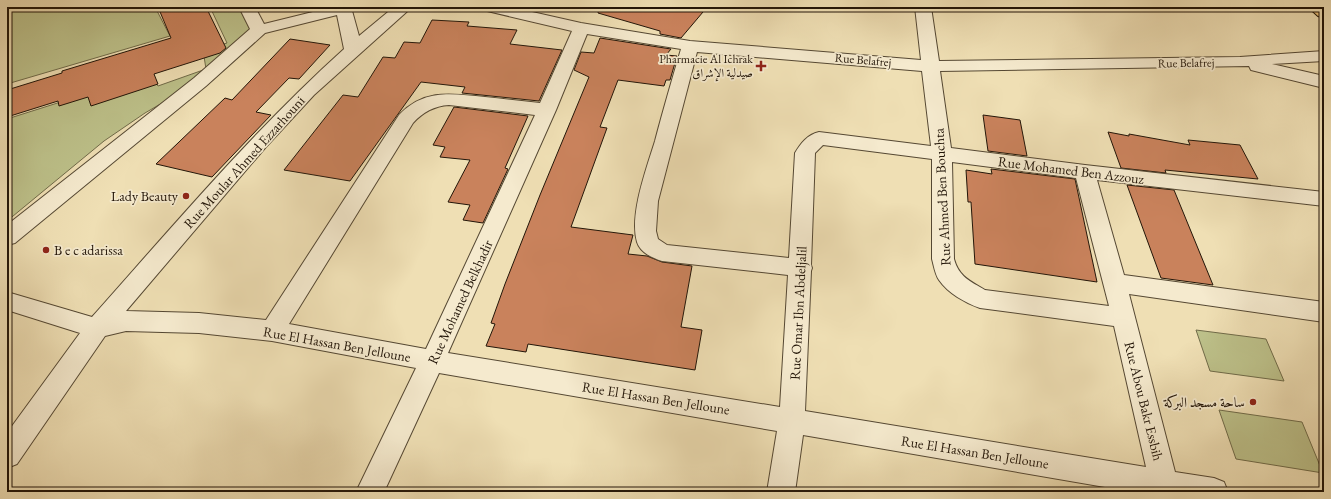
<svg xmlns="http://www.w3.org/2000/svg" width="1331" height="499" viewBox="0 0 1331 499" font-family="'EB Garamond',Amiri,serif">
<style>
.green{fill:#bdc18a;stroke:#706b49}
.building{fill:#c9825c;stroke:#221508}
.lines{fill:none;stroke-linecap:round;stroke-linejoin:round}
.minor-casing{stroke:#554833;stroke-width:2}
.major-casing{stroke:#221508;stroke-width:2}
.minor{fill:#f5eace;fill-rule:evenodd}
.major{fill:#e8c07a;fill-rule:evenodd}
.poi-dot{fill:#8f2418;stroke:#f5eace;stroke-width:1.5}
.labels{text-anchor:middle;stroke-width:3.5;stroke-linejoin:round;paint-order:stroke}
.far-poi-label{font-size:12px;fill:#221508;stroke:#f5eace;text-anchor:end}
.far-street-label{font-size:12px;fill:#221508;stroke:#f5eace}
.street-label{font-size:14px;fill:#221508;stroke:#f5eace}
.poi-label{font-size:14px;fill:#221508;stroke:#f5eace;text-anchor:end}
</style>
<rect width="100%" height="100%" fill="#efdfb4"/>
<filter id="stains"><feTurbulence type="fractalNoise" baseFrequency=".005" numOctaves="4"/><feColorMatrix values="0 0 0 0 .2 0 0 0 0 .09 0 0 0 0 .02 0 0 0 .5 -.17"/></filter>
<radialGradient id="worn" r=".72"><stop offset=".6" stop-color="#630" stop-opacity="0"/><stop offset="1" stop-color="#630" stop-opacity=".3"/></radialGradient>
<!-- green -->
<g class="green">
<polygon points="7,7 155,7 170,36 7,84"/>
<polygon points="210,7 239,7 254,35 210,75 145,113 104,141 7,221 7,119 149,74 158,86 206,69 203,50 227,43"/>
<polygon points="1196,330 1266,339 1284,381 1210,371"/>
<polygon points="1219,410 1302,422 1323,473 1236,459"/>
</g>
<!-- building -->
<g class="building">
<polygon points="158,7 206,7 226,48 220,53 154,74 158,84 91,106 88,97 59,106 58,101 7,117 7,90 62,73 62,71 171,38"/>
<polygon points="599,7 659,7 668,10 671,7 686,7 703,12 681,38 660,34 660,31 598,13"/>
<polygon points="432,20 469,22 467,26 517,30 510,44 562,50 539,101 462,93 465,87 421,82 350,181 284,170 343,95 358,97 383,57 395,58 404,42 420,43"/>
<polygon points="600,38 671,49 666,55 677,56 670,80 666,80 664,86 618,80 600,127 607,128 571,227 633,235 628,254 647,256 662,262 692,266 681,327 702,330 695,370 528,344 526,352 486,346 495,324 491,323 505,284 540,195 589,77 574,70 581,52 594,53"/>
<polygon points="290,39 330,45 299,79 289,78 256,112 271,115 212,177 156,164 225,98 232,100"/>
<polygon points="454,107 528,116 505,168 508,169 483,223 463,220 470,205 448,202 470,160 440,157 445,147 433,145"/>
<polygon points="983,115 1020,120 1027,156 988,151"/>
<polygon points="1108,132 1129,136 1129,134 1190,145 1188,140 1240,145 1258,179 1165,170 1166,173 1121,168"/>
<polygon points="991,169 1075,179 1097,282 975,264 971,202 968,202 966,170 992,174"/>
<polygon points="1127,185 1174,190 1213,285 1161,278"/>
</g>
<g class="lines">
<!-- minor casing -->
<g class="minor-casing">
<path id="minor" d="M239 7H255L264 24 333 7H351L359 36 394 7H412L314 95 265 148 126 311 199 313 266 320 399 115C425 88 452 94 485 97 503 99 522 101 540 103L572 31 483 10 481 7H510L581 23 690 41 921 60 915 7H931L939 61 1240 57 1324 51V61L1272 64 1324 76V88L1251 70 1249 66 940 71 951 148 1085 165 1324 192V206L1097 180 1124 275 1324 302V322L1129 294 1175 472 1214 478 1224 482 1228 492H1134L803 435 795 492H767L777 431 439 373 384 492H356L416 368 272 341 199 333 126 331 105 336 17 464 7 468V433L80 333 7 310V292L92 317C174 225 253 131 344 49L337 15 265 33 206 86 15 243 7 245V225L194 78 250 29ZM587 34 681 49C672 80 663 110 655 141 647 167 629 215 637 242 640 252 652 258 662 261L788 275 780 407 448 353 556 110ZM697 52 922 71 931 146 819 132C807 135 801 143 795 153L789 258 667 245 658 239 656 231 658 201ZM449 105 535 115 426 349 289 324 413 123C423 112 434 106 449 105ZM823 145 932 159V259C934 266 935 274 939 280 948 293 965 303 980 308L1114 326 1146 467 805 411 811 271 812 268 811 265 815 153ZM952 162 1076 178 1109 306 985 290C970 281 959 277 954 259Z"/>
</g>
<!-- major casing -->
<g class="major-casing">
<polygon id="major" points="1308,7 1324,7 1324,18 1318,16"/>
</g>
<!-- minor -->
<use href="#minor" class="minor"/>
<!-- major -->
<use href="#major" class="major"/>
</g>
<!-- markers -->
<g class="poi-dot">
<path d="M759 60h4v4h4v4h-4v4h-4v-4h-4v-4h4z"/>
<circle cx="186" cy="196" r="4"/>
<circle cx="46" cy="250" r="4"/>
<circle cx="1253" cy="402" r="4"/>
</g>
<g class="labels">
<!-- far-poi labels -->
<g class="far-poi-label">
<text x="753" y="63">Pharmacie Al Ichrak<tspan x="753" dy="14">صيدلية الإشراق</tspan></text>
</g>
<!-- far-street labels -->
<g class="far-street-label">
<text transform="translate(863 60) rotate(5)" y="4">Rue Belafrej</text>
<text transform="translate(1186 63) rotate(-1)" y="4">Rue Belafrej</text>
</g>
<!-- street labels -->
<g class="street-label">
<text transform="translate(244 162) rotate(-48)" y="5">Rue Moular Ahmed Ezzarhouni</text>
<text transform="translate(1071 170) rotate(7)" y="5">Rue Mohamed Ben Azzouz</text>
<text transform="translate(942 197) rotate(-93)" y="5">Rue Ahmed Ben Bouchta</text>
<text transform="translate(460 302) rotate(-65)" y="5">Rue Mohamed Belkhadir</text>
<text transform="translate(798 313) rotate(-87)" y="5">Rue Omar Ibn Abdeljalil</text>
<text transform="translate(337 344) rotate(10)" y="5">Rue El Hassan Ben Jelloune</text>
<text transform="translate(656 398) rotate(9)" y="5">Rue El Hassan Ben Jelloune</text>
<text transform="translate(1144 401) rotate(76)" y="5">Rue Abou Bakr Essbih</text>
<text transform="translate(975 452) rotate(9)" y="5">Rue El Hassan Ben Jelloune</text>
</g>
<!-- poi labels -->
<g class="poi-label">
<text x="178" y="201">Lady Beauty</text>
<text x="54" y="255" text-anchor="start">B e c adarissa</text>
<text x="1245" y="407">ساحة مسجد البركة</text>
</g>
</g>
<!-- margin -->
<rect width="1331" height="499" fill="none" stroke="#efdfb4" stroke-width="24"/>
<rect x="8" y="8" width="1315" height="483" fill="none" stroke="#221508" stroke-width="2"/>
<rect x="12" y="12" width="1307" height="475" fill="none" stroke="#221508"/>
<rect width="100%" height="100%" filter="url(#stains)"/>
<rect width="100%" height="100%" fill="url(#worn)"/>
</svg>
